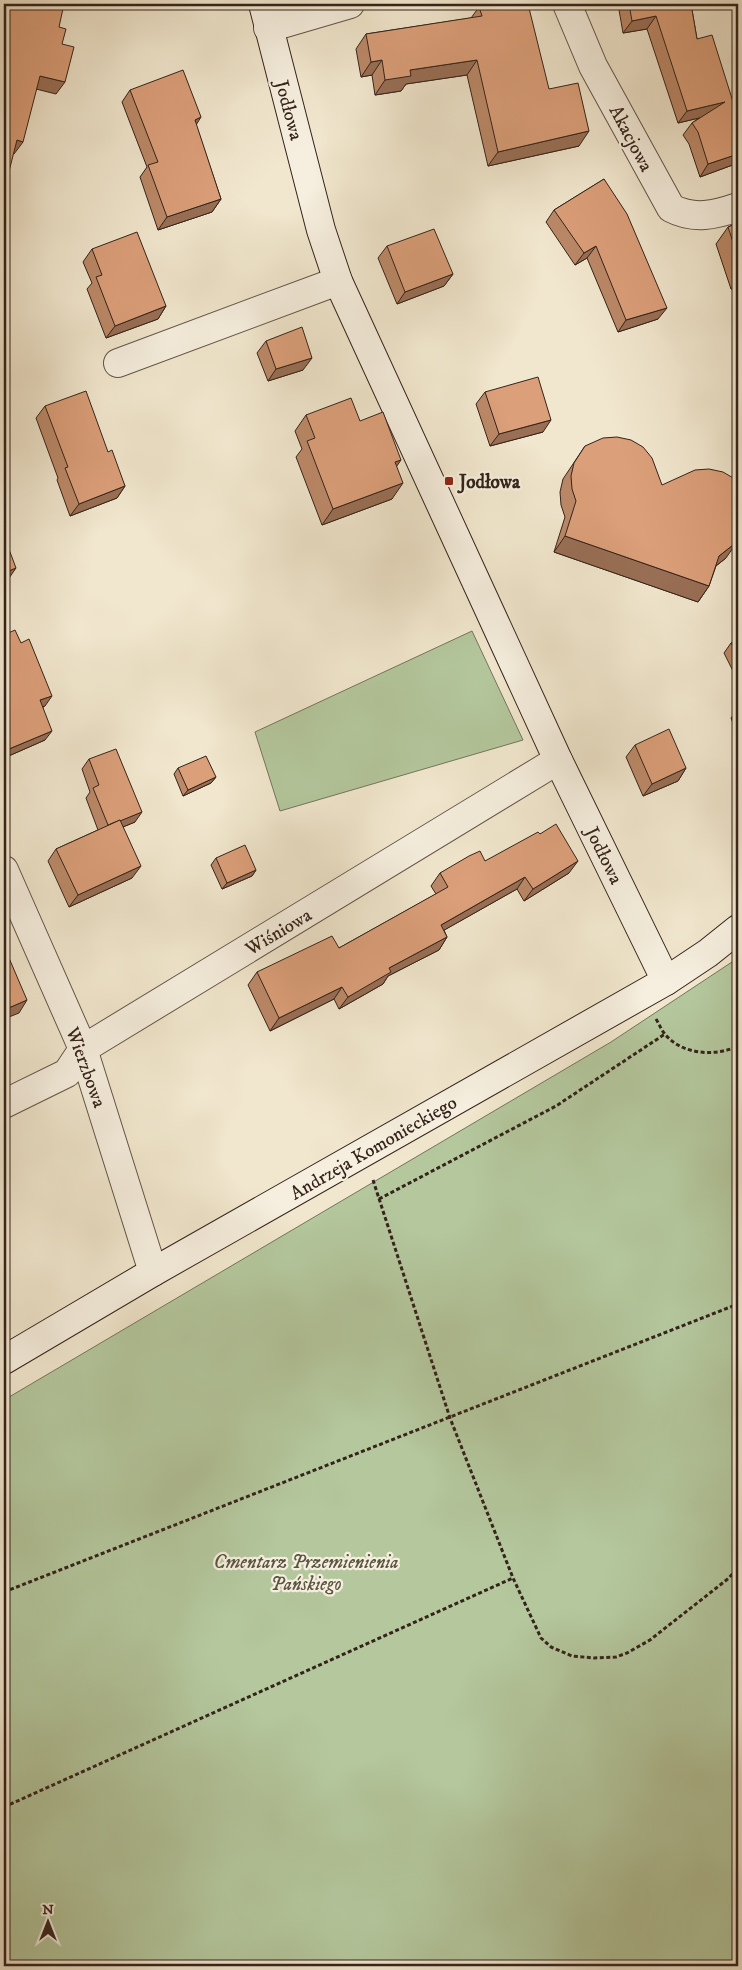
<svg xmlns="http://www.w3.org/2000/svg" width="742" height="1970" viewBox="0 0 742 1970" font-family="'IM FELL DW Pica',serif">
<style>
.green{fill:#b4c79d;stroke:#74755c}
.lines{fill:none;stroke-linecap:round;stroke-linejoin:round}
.street-casing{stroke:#635448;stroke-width:30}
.secondary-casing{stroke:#34231b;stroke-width:30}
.path{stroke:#34231b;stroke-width:3;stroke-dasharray:4 2.5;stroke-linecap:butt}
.street{stroke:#f6efdf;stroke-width:28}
.secondary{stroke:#f6efdf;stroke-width:28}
.wall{fill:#bc8968;stroke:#34231b}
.shaded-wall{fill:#996f55;stroke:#34231b}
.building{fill:#db9f79;stroke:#34231b}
.poi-dot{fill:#8f2418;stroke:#f6efdf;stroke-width:2}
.labels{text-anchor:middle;stroke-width:4.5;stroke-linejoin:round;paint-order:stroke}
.street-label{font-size:19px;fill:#34231b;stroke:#f6efdf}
.poi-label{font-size:19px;font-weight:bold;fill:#34231b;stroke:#f6efdf;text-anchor:start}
.park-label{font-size:19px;font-style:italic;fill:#5a5442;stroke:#f6efdf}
</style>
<rect width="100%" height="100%" fill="#f1e7ce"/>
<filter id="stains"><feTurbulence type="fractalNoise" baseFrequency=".004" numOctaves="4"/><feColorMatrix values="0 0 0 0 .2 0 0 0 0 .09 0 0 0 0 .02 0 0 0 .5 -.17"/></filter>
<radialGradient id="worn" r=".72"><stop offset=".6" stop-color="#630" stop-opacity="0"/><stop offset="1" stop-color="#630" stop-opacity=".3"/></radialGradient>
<!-- green -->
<g class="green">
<polygon points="472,631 523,740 280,811 255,732"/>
<polygon points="738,958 738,1966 4,1966 4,1400 611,1042"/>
</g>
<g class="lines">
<!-- street casing -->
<g class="street-casing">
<g id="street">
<path d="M567 4 593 66 671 208C694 220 715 215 738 207"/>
<polyline points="268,28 350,4"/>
<polyline points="118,363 338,281"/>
<polyline points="4,870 83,1049 153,1272"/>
<polyline points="4,1104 67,1073 83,1049 558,760"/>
</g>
</g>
<!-- secondary casing -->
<g class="secondary-casing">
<g id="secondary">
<polyline points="263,4 321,230 338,281 558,760 666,981"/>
<polyline points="4,1360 153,1272 666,981 708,953 738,929"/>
</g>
</g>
<!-- path -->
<g class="path">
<path d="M656 1019C659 1024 661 1029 664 1033 681 1055 715 1057 738 1046"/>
<polyline points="373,1180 450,1418 513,1578 541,1638 551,1647 572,1656 594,1658 616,1657 627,1653 650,1640 729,1578 738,1567"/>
<polyline points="379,1199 556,1106 665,1034"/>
<polyline points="4,1592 738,1304"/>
<polyline points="4,1807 513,1578"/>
</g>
<!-- street -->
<use href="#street" class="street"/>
<!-- secondary -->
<use href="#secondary" class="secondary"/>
</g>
<!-- wall -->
<g class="wall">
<polygon points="618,4 691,4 697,39 738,163 700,177 689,144 683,135 692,123 699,118 678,123 647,29 623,33"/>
<polygon points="479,7 549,89 579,146 488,166 467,75 406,84 401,91 375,95 372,75 361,77 356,49 366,34 471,18"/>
<polygon points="130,90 196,125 221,199 212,212 158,230 140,177 147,167 122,102"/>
<polygon points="604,179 658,319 618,332 587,258 575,265 546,222 554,210"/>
<polygon points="738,223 738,287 731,289 716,244 728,227"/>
<polygon points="387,246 453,274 444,286 397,304 378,258"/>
<polygon points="92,249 166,306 158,319 106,338 87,289 92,283 83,262"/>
<polygon points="266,341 303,370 268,381 257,353"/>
<polygon points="485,392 543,432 490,446 476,404"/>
<polygon points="45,406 108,452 125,486 117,498 70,516 57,480 58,478 36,418"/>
<polygon points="306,415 360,421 396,466 392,499 322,525 296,457 302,449 295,431"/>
<polygon points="585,446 662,485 726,558 716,566 709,586 698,602 554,552 565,517 561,505 560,492 563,479"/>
<polygon points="4,635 45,706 43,706 45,740 4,758"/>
<polygon points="738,639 738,681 724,653 731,643"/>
<polygon points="738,708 738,736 731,718"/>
<polygon points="635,745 686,768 678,781 643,796 626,757"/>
<polygon points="89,759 135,822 123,827 132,878 69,907 48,861 56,849 98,830 86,798 90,792 82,769"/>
<polygon points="178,768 216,777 211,783 183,796 174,774"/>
<polygon points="216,858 256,870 252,876 222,889 211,865"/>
<polygon points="485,861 569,873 524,901 517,889 444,930 447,937 439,950 388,976 383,984 339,1009 334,999 270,1031 248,985 257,972 339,948 436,894 431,886 440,873"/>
</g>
<!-- shaded-wall -->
<g class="shaded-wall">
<polygon points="656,16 647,29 623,33 632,21"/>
<polygon points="382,60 372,75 361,77 371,62"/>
<polygon points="477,60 467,75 406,84 401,91 375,95 385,80 410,70"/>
<polygon points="40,76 65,82 56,94 32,88"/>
<polygon points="725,102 716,114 678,123 687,111"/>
<polygon points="201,117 193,130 195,120"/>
<polygon points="589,131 579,146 488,166 498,152"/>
<polygon points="17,140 23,142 14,154 8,152"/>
<polygon points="738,154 738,163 700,177 708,164"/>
<polygon points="221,199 212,212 158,230 167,217"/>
<polygon points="596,246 587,258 575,265 584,253"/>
<polygon points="453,274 444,286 397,304 405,292"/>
<polygon points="738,279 738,287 731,289"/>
<polygon points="166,306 158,319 106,338 115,326"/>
<polygon points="667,308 658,319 618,332 626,320"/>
<polygon points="312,358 303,370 268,381 276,369"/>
<polygon points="551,420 543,432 490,446 499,434"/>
<polygon points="401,460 390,476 395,462"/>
<polygon points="403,483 392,499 322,525 333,509"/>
<polygon points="125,486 117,498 70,516 79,504"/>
<polygon points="565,536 709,586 698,602 554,552"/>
<polygon points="737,542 726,558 708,572 719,556"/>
<polygon points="16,568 7,581 4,582 4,573"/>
<polygon points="52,696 45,706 33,709 40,700"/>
<polygon points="52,731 45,740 4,758 9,749"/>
<polygon points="686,768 678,781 643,796 652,784"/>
<polygon points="216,777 211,783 183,796 188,790"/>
<polygon points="142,812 135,822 101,836 108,825"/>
<polygon points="578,861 569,873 524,901 533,889"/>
<polygon points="141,866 132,878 69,907 78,895"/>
<polygon points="256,870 252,876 222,889 227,883"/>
<polygon points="525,877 517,889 432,937 441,925"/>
<polygon points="447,937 439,950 388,976 383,984 339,1009 348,997 389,968"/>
<polygon points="342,987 334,999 270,1031 279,1018"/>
<polygon points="27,1000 19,1013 4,1019 4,1010"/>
</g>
<!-- building -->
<g class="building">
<polygon points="4,4 64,4 59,27 66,29 62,44 74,47 65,82 40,76 23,142 17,140 4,191"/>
<polygon points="493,4 528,4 549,89 578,83 589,131 498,152 477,60 410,70 411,76 385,80 382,60 371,62 366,34 482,16 479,7"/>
<polygon points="629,4 691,4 697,39 712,35 734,105 738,104 738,154 708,164 698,132 692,123 725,102 687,111 656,16 632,21"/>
<polygon points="183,70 201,117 195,120 221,199 167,217 148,165 158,162 130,90"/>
<polygon points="604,179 627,214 667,308 626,320 596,246 584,253 554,210"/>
<polygon points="738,223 738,257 728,227"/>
<polygon points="434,229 453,274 405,292 387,246"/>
<polygon points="137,232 166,306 115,326 96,277 102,275 92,249"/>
<polygon points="302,327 312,358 276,369 266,341"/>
<polygon points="538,377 551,420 499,434 485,392"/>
<polygon points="86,391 108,452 112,450 125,486 79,504 65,468 68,467 45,406"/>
<polygon points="351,398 360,421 383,412 401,460 395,462 403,483 333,509 307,441 315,438 306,415"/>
<polygon points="617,437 631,440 643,447 652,458 662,485 695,470 709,469 723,472 735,479 738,484 738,541 719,556 709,586 565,536 576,501 572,489 571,476 574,463 585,446 603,438"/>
<polygon points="4,536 16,568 4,573"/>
<polygon points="15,630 21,643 29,639 52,696 40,700 52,731 9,749 4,734 4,635"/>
<polygon points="738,639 738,656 731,643"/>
<polygon points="669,729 686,768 652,784 635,745"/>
<polygon points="116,749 142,812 120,821 120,820 108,825 93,788 99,785 89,759"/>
<polygon points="206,756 216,777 188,790 178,768"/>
<polygon points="120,820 141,866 78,895 56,849"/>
<polygon points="556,824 578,861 533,889 525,877 441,925 447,937 389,968 391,972 348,997 342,987 279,1018 257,972 332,936 339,948 448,887 440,873 469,856 480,851 485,861 538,832 540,834"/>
<polygon points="245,845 256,870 227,883 216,858"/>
<polygon points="4,941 8,950 6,951 27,1000 4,1010"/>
</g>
<!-- markers -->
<rect class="poi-dot" x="444" y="476" width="10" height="10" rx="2.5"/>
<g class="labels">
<!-- street labels -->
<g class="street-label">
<text transform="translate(290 110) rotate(75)" y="7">Jodłowa</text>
<text transform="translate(632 138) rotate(62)" y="7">Akacjowa</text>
<text transform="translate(605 855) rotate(64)" y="7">Jodłowa</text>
<text transform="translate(278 931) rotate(-31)" y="7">Wiśniowa</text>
<text transform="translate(87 1067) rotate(70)" y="7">Wierzbowa</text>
<text transform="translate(373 1147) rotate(-30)" y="7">Andrzeja Komonieckiego</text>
</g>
<!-- poi labels -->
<g class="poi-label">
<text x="459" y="488">Jodłowa</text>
</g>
<!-- park labels -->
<g class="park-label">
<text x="306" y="1568">Cmentarz Przemienienia<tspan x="306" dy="22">Pańskiego</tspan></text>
</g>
</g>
<!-- margin -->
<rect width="742" height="1970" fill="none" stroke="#f1e7ce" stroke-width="20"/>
<rect x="5" y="5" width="732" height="1960" fill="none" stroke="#34231b" stroke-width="2.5"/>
<rect x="10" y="10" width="722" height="1950" fill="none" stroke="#34231b"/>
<!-- north arrow -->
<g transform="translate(48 1922)" stroke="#f6efdf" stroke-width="4" paint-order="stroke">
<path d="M0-4L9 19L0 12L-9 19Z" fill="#34231b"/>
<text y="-8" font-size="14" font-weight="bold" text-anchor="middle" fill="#34231b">N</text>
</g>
<rect width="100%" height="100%" filter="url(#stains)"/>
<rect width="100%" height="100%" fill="url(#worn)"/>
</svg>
